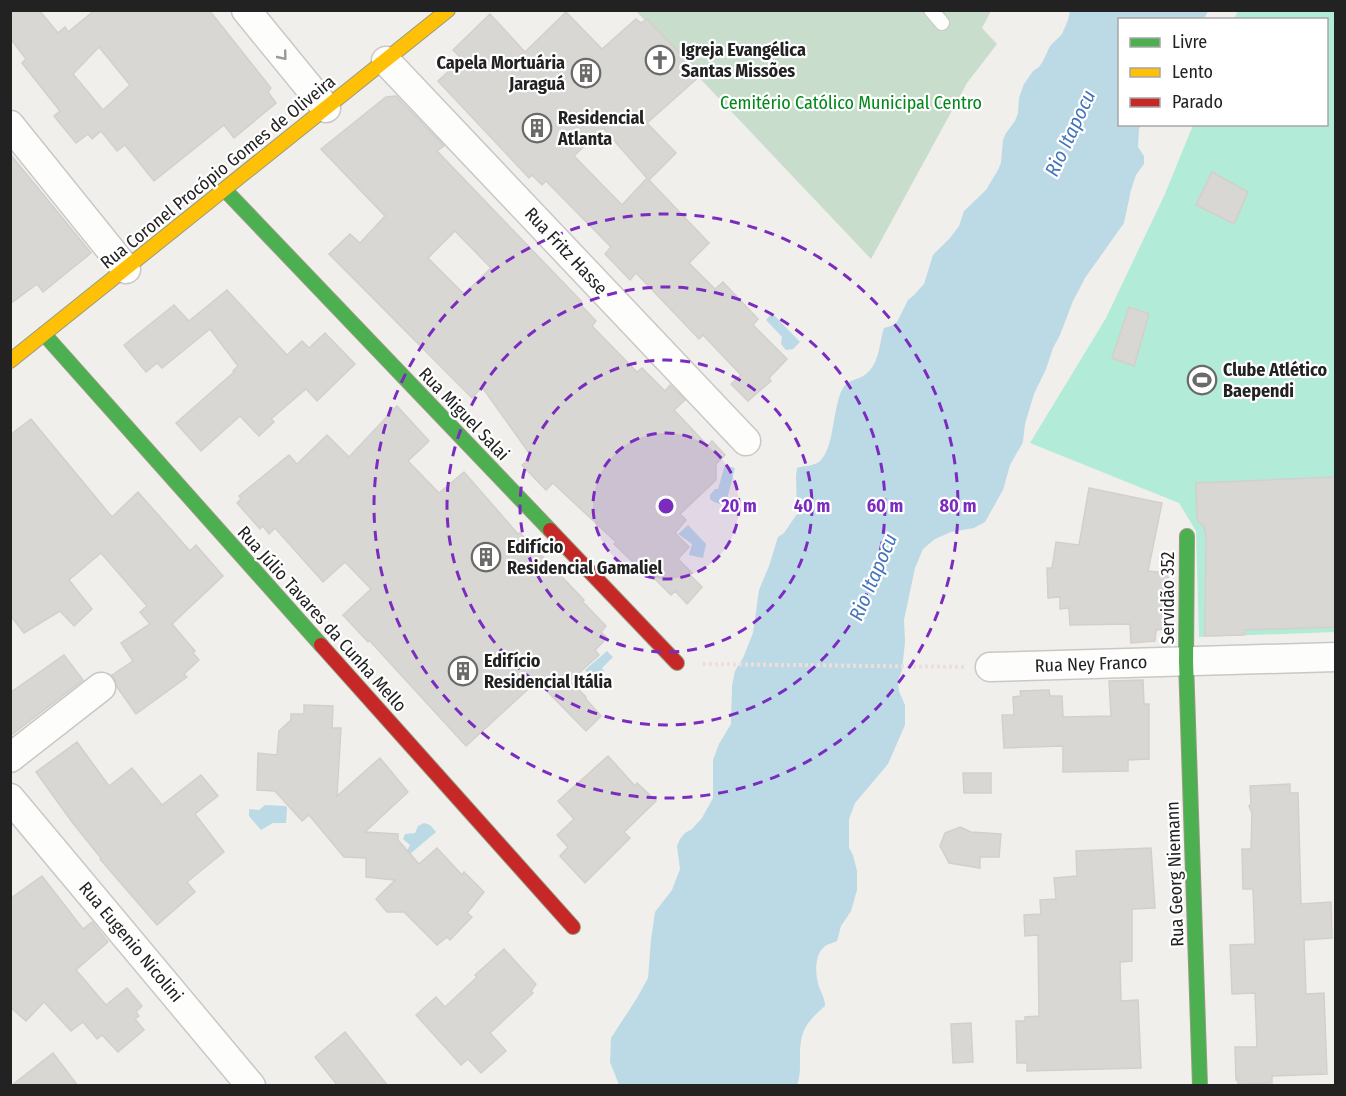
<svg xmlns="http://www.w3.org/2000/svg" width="1346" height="1096" viewBox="0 0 1346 1096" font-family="'Fira Sans Condensed',sans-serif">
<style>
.cemetery{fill:#c8ddcb}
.pitch{fill:#b2ebd8}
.water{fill:#bcd9e6}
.building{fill:#d8d7d3;stroke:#d3d0cc;stroke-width:1.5;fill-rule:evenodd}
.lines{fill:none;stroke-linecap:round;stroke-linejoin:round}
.lane-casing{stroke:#c9c8c7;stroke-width:16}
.street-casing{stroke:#c9c8c7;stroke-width:31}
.fast-casing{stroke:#979b81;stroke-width:16}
.slow-casing{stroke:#979b81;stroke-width:16}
.jam-casing{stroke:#979b81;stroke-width:16}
.path{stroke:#eddeda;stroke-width:4;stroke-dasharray:3 3;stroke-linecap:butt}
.lane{stroke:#fdfdfc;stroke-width:14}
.street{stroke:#fdfdfc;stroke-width:28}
.fast{stroke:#4caf50;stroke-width:14}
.slow{stroke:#ffc107;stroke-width:14}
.jam{stroke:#c62828;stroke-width:14}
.oneway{stroke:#9a9a9a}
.ring{fill:none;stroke:#7b2cbf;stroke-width:3;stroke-dasharray:10 8}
.labels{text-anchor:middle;stroke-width:4.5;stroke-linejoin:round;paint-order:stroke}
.poi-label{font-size:18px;font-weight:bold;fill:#222;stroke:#fff;text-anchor:start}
.park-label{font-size:18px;fill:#028819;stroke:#fff}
.street-label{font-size:18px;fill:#222;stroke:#fff}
.water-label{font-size:20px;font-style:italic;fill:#4375bc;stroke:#fff}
.centre{fill:#7b2cbf;stroke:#fff;stroke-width:3}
.ring-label{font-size:18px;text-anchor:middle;font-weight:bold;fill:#7b2cbf;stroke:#fff;stroke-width:4.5;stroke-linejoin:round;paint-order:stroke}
</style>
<rect width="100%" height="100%" fill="#f0efeb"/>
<!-- cemetery -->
<polygon class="cemetery" points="636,11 991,11 982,28 997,44 967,83 871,259"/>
<!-- pitch -->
<polygon class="pitch" points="1238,11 1335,11 1335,632 1199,637 1196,531 1179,503 1030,443 1106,318 1165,194 1193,125 1326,124 1326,20 1234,19"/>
<!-- water -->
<g class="water">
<path d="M1070 11H1208L1204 19 1120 20V124L1143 125 1139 128 1138 147 1144 156V164L1136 175 1131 190 1124 223 1085 278 1073 301 1060 335 1053 348 1046 369 1034 394 1025 424 1023 442 1010 465 1003 490 985 522 974 528 951 532 935 539 923 549 915 568 904 620 905 642 902 670 898 681 899 691 905 705V725L888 764 855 803 849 819V848L853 855 857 871V890L851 911 841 926 837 941C833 943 827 944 824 947 815 954 815 973 818 983 820 992 825 997 825 1006 803 1025 800 1033 800 1061 800 1070 800 1077 797 1085H619L610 1062 611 1038 637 998 648 978 651 940 655 912 672 890 680 869 677 846 680 839 685 833 692 829 702 818 713 798V760L719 744 731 724 732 686 735 671 743 658 753 633 759 590 769 566 778 537 784 533 797 514 796 476 797 468C803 466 813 466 819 462 835 449 832 407 843 388 848 379 859 380 866 374 880 363 879 343 884 328L891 326 897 322 908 300 914 295 924 284 933 255 950 238 959 226 964 211 986 190 998 170 1001 163 1003 140 1006 133 1015 121 1018 113 1019 98 1024 84 1033 71 1039 67 1043 61 1050 46 1062 34 1068 20Z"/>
<polygon points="772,313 800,342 793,349 786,350 781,344 782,337 766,320"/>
<polygon points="725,465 735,468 726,503 721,502 720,504 714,502 710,499 710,495 715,489 718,489"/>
<polygon points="688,525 706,544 703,558 689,555 692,544 678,534"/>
<polygon points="607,651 613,657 602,668 604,672 596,681 585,670"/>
<polygon points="265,805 286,806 287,808 286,823 273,823 261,830 249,816 249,809 259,810"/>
<polygon points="424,823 430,825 436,832 410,854 407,851 410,845 403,839 405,834 415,833 418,826"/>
</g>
<!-- building -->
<g class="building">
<path d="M10 10H39L58 33 65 27 68 32 95 10H209L271 88 268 92 276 103 234 138 224 125 154 181 125 145 117 151 101 131 92 139 88 134 76 143 54 116 60 111 22 63 26 59 10 38ZM99 47 130 85 103 110 73 74Z"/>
<path d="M566 12 602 49 636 19 641 23 647 19 701 75 647 123 676 153 649 180 709 243 689 263 715 289 723 282 758 319 753 325 787 359 769 378 771 381 748 401 731 384 741 375 703 335 699 339 636 273 630 280 605 254 611 247 546 181 542 185 532 175 529 178 438 81 462 59 453 50 490 14 525 52ZM603 128 647 178 622 205 574 156Z"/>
<path d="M396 96 444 146 437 151 581 301 579 303 596 321 592 326 637 372 642 368 665 391 670 385 685 400 674 410 708 446 712 441 725 455 716 464V480L680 514 686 520 675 533 689 547 678 559 692 573 690 575 702 587 687 604 675 591 671 595 636 560 634 563 614 544 616 542 553 483 546 490 522 465 532 457 482 387 472 398 329 254 350 234 360 243 385 216 321 149 386 97ZM455 231 491 268 464 294 428 258Z"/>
<polygon points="10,154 91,253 43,292 37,284 10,304"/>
<polygon points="1212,172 1248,192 1234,224 1196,205"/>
<polygon points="227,290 287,355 302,341 309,348 325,333 355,364 317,401 306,389 271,419 274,422 259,436 240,416 201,451 176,423 234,372 233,371 238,366 210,329 162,368 157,363 146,372 124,345 174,305 189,321"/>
<polygon points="1129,307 1149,314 1134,366 1112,358"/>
<polygon points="397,406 429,441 408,461 439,493 464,472 518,534 520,533 584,600 582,601 606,626 601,632 607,638 595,650 599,655 570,681 586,697 585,698 601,716 586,731 537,681 466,746 369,640 368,642 343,615 371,589 345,562 323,582 275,528 269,534 263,526 260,529 237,503 241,499 239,496 289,455 297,464 327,435 349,457"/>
<polygon points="31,419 112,517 138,492 190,551 196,545 223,576 172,624 195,651 193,653 199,660 184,674 187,677 136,714 117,687 114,677 112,675 133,661 121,643 150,624 140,612 147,606 101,553 69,580 92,609 74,626 60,611 24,633 10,615 10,435"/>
<polygon points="1335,477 1335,627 1245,630 1244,635 1205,636 1206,536 1204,527 1197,520 1196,483"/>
<polygon points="1089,488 1162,503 1148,571 1168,573 1167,629 1156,630 1155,641 1131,643 1130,624 1070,625 1069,608 1060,609 1060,597 1048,598 1047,568 1052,568 1056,542 1079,545"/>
<polygon points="64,655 83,680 10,736 10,693"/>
<polygon points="1143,680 1144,704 1149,704 1149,759 1128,760 1128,771 1063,772 1063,746 1004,748 1002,715 1014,715 1013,697 1021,696 1020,691 1049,690 1050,696 1062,696 1063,717 1111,716 1109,681"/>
<polygon points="304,705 333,706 332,728 341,728 337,796 380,758 408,792 365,832 398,834 398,840 419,864 437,848 462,875 464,872 484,892 467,913 472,917 450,940 447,937 437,945 404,912 387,912 376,899 395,880 366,877 366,858 344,857 309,815 302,821 275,791 257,790 258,753 277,755 279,731 291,720 291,714 304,714"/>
<polygon points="77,742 109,786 132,768 162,805 201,775 218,796 195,814 224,852 187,882 195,892 157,925 100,859 101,858 72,822 36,772"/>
<polygon points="608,756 635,786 637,783 656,801 624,832 630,838 585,883 560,856 568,847 557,835 574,819 558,801"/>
<polygon points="963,773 991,773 991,793 964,793"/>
<polygon points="1290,784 1290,793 1298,793 1301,904 1331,902 1332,938 1304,940 1306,994 1324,993 1327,1074 1272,1076 1272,1083 1238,1084 1238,1079 1236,1080 1235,1047 1257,1047 1255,993 1232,994 1230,945 1255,944 1253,889 1243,889 1242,849 1251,849 1252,813 1249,806 1251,804 1250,786"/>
<polygon points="960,827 971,832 1001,834 999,857 980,857 980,868 949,863 940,846 945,833"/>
<polygon points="1151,848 1155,908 1132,909 1132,961 1120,962 1121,1001 1138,1000 1141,1068 1027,1071 1027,1063 1017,1063 1016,1021 1025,1021 1025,1017 1039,1016 1038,935 1025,936 1024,915 1041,914 1040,900 1056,899 1054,878 1077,876 1076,851"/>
<polygon points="42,876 83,929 92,922 108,942 76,970 106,1005 127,988 142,1006 136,1012 139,1016 135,1019 144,1030 118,1052 102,1035 97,1039 83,1022 71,1031 44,1002 26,1021 10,1007 10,899"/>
<polygon points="504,949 536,984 531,991 533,993 490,1033 506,1051 481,1073 468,1059 461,1065 416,1015 436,997 445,1007 477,977 475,975"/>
<polygon points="971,1023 973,1062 953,1063 951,1024"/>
<polygon points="345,1032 388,1086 338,1086 315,1057"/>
<polygon points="53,1053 78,1086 11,1086"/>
</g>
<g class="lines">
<!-- lane casing -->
<g class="lane-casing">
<polyline id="lane" points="931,10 942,23"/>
</g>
<!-- street casing -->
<g class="street-casing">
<g id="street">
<polyline points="246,10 326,108"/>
<polyline points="386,61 746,441"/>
<polyline points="10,125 126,269"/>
<polyline points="990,667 1336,657"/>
<polyline points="10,758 101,687"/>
<polyline points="10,798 251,1086"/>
</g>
</g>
<!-- fast casing -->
<g class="fast-casing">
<g id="fast">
<polyline points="225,190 550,530"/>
<polyline points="44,334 321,645"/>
<polyline points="1187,536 1186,661 1200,1086"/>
</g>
</g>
<!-- slow casing -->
<g class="slow-casing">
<polyline id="slow" points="10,361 448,10"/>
</g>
<!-- jam casing -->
<g class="jam-casing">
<g id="jam">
<polyline points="550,530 677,663"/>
<polyline points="321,645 573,927"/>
</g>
</g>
<!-- path -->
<polyline class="path" points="703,664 965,667"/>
<!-- lane -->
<use href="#lane" class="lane"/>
<!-- street -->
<use href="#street" class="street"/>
<!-- fast -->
<use href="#fast" class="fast"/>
<!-- slow -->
<use href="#slow" class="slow"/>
<!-- jam -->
<use href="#jam" class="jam"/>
</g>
<!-- one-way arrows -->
<defs><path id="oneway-chevron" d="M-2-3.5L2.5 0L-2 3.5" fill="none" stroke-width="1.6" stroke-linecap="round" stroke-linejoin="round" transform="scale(1.5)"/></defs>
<use class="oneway" href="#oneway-chevron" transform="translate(283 56) rotate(51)"/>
<!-- distance rings -->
<circle cx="666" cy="506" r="73" fill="#7b2cbf" fill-opacity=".12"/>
<g class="ring">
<circle cx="666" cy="506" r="73"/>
<circle cx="666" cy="506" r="146"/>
<circle cx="666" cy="506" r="219"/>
<circle cx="666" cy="506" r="292"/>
</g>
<!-- icons -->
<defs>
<g id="church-ring" transform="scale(1.5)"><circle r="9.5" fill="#fff" stroke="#6a6a68" stroke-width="1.5"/><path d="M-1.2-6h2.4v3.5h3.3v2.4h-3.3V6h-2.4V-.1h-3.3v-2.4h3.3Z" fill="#6a6a68"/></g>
<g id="building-ring" transform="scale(1.5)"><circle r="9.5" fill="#fff" stroke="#6a6a68" stroke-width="1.5"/><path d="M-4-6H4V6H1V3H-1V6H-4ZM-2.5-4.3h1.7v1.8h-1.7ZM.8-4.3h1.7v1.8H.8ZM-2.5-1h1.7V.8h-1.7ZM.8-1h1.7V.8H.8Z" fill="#6a6a68"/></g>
<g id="stadium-ring" transform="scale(1.5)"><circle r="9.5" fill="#fff" stroke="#6a6a68" stroke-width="1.5"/><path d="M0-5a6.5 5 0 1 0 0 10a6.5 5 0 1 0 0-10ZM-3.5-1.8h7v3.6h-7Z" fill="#6a6a68"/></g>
</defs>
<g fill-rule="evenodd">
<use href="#church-ring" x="660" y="60"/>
<use href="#building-ring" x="586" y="73"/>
<use href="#building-ring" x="537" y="128"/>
<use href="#stadium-ring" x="1202" y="380"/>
<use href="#building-ring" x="486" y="557"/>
<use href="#building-ring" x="463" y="671"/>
</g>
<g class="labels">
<!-- poi labels -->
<g class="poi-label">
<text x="681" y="56">Igreja Evangélica<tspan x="681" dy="21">Santas Missões</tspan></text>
<text x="565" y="69" text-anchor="end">Capela Mortuária<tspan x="565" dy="21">Jaraguá</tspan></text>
<text x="558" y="124">Residencial<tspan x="558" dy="21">Atlanta</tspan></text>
<text x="1223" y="376">Clube Atlético<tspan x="1223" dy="21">Baependi</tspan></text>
<text x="507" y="553">Edifício<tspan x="507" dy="21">Residencial Gamaliel</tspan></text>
<text x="484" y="667">Edifício<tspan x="484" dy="21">Residencial Itália</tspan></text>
</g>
<!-- park labels -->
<g class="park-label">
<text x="851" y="109">Cemitério Católico Municipal Centro</text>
</g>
<!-- street labels -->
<g class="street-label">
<text transform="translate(218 172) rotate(-39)" y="6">Rua Coronel Procópio Gomes de Oliveira</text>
<text transform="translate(566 251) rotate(47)" y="6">Rua Fritz Hasse</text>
<text transform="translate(464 414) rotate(46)" y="6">Rua Miguel Salai</text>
<text transform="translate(1168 598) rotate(-90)" y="6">Servidão 352</text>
<text transform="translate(322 619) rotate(48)" y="6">Rua Júlio Tavares da Cunha Mello</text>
<text transform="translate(1091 664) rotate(-2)" y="6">Rua Ney Franco</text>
<text transform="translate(1175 874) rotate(-92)" y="6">Rua Georg Niemann</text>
<text transform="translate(131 942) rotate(50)" y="6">Rua Eugenio Nicolini</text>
</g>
<!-- water labels -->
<g class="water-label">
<text transform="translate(1070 133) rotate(-65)" y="7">Rio Itapocu</text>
<text transform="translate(873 577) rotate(-67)" y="7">Rio Itapocu</text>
</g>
</g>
<circle cx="666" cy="506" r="9" class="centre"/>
<g class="ring-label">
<text x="739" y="512">20 m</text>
<text x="812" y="512">40 m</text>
<text x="885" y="512">60 m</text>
<text x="958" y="512">80 m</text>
</g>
<!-- border -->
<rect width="1346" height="1096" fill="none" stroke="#222222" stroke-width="24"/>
<!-- legend -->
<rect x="1118" y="18" width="210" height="108" fill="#ffffff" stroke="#a7a7a7" stroke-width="1.5"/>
<rect x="1130" y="38" width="30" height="9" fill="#4caf50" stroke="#a7a7a7" stroke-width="1.5"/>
<text x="1172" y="48" font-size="18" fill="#222222">Livre</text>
<rect x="1130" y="68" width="30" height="9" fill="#ffc107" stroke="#a7a7a7" stroke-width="1.5"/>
<text x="1172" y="78" font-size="18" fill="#222222">Lento</text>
<rect x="1130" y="98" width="30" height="9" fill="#c62828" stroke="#a7a7a7" stroke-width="1.5"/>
<text x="1172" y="108" font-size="18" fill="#222222">Parado</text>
</svg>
